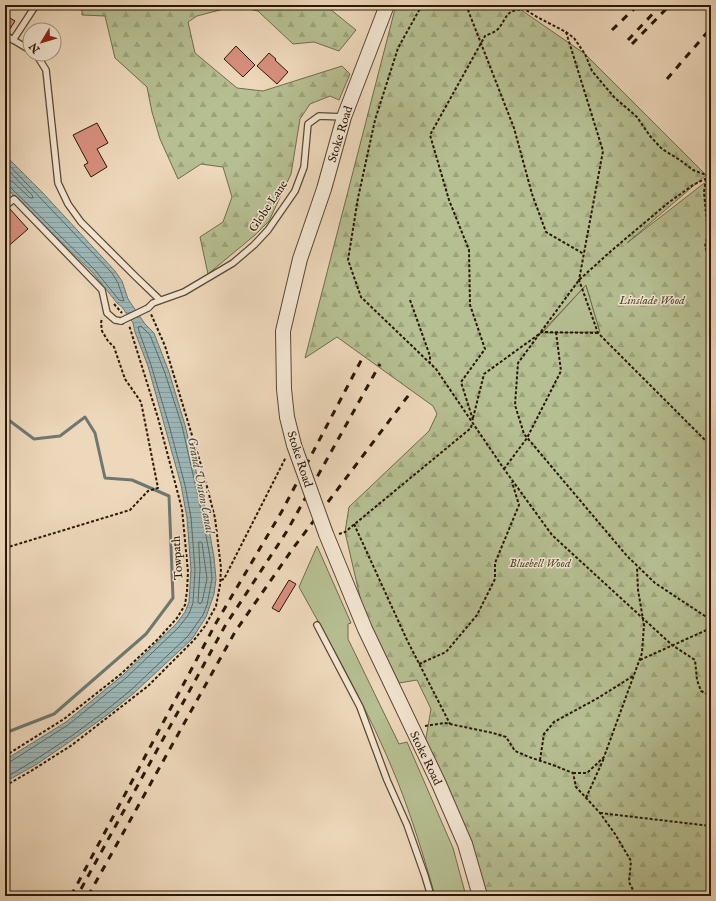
<svg xmlns="http://www.w3.org/2000/svg" width="716" height="901" viewBox="0 0 716 901" font-family="'IM FELL English',serif">
<style>
.green{fill:#b6bf92;stroke:#706c4c}
.forest{fill:url(#forest-firs);stroke:#706c4c;fill-rule:evenodd}
.water{fill:url(#water-rules);stroke:#6e7871}
.lines{fill:none;stroke-linecap:round;stroke-linejoin:round}
.shore{stroke:#62685f;stroke-width:1}
.stream{stroke:#6e7871;stroke-width:3}
.building{fill:#d88f7e;stroke:#291805}
.service-casing{stroke:#5a4832;stroke-width:8}
.tertiary-casing{stroke:#5a4832;stroke-width:16}
.path{stroke:#291805;stroke-width:2;stroke-dasharray:3 2;stroke-linecap:butt}
.service{stroke:#f4e6d3;stroke-width:5.5}
.tertiary{stroke:#f4e6d3;stroke-width:14}
.rail{stroke:#291805;stroke-width:3;stroke-dasharray:7 7;stroke-linecap:butt}
.service-bridge-casing{stroke:#5a4832;stroke-width:8;stroke-linecap:butt}
.tertiary-bridge-casing{stroke:#5a4832;stroke-width:16;stroke-linecap:butt}
.service-bridge{stroke:#f4e6d3;stroke-width:5.5}
.tertiary-bridge{stroke:#f4e6d3;stroke-width:14}
.labels{text-anchor:middle;stroke-width:3;stroke-linejoin:round;paint-order:stroke}
.street-label{font-size:12px;fill:#291805;stroke:#f4e6d3}
.park-label{font-size:12px;font-style:italic;fill:#534a2f;stroke:#f4e6d3}
.water-label{font-size:13px;font-style:italic;fill:#515044;stroke:#f4e6d3}
</style>
<defs>
<pattern id="forest-firs" width="22" height="20" patternUnits="userSpaceOnUse"><rect width="22" height="20" fill="#b6bf92"/><path d="M5 1l3.5 6h-7zM16 11l3.5 6h-7z" fill="#9ca37c"/></pattern>
<pattern id="water-rules" width="6" height="5" patternUnits="userSpaceOnUse"><rect width="6" height="5" fill="#9cb8b9"/><path d="M0 2.5h6" fill="none" stroke="#869d9e"/></pattern>
</defs>
<rect width="100%" height="100%" fill="#eed8bb"/>
<filter id="stains"><feTurbulence type="fractalNoise" baseFrequency=".005" numOctaves="4"/><feColorMatrix values="0 0 0 0 .2 0 0 0 0 .09 0 0 0 0 .02 0 0 0 .5 -.17"/></filter>
<radialGradient id="worn" r=".72"><stop offset=".6" stop-color="#630" stop-opacity="0"/><stop offset="1" stop-color="#630" stop-opacity=".3"/></radialGradient>
<!-- green -->
<g class="green">
<polygon points="586,285 600,332 542,333 544,331"/>
<path d="M317 546 351 623 348 624V639L399 744 407 742 453 848 466 896H435C424 857 412 818 397 780 370 713 334 650 299 587Z"/>
</g>
<!-- forest -->
<g class="forest">
<polygon points="82,5 325,5 356,30 339,51 314,42 293,44 258,11 235,6 197,16 188,22 195,53 237,88 263,91 342,66 350,74 339,100 330,96 310,104 300,119 291,174 269,221 255,235 208,274 200,237 223,222 232,197 223,167 201,164 178,179 160,139 152,112 147,87 115,58 105,16 82,15"/>
<path d="M396 5H514L585 54 706 175 627 243 703 184 711 181V896H485L425 744 431 709 417 680 399 683 363 610 345 532 349 507 429 431 437 414 433 406 337 337 305 358ZM586 285 600 332 543 333 542 332Z"/>
</g>
<!-- water -->
<polygon class="water" points="5,155 42,192 115,271 122,281 128,299 145,324 154,333 169,372 185,425 206,513 214,557 216,579 214,594 206,617 192,639 134,693 107,715 75,738 37,764 5,782 5,760 66,722 123,675 176,624 185,612 189,602 191,570 187,518 181,485 148,366 135,332 133,323 122,307 117,303 93,273 5,187"/>
<g class="lines">
<!-- shore -->
<g class="shore">
<polyline points="5,161 112,273 118,283 124,301 119,300 95,270 9,186 5,185"/>
<polyline points="5,167 32,195 33,198 30,198 12,181 5,180"/>
<polygon points="199,542 201,542 202,543 207,579 202,602 200,604 198,602 200,570"/>
<polyline points="5,763 13,760 68,725 126,678 179,627 189,614 193,603 195,570 191,517 185,485 169,425 151,365 139,331 138,327 141,326 150,335 165,373 182,426 202,514 210,557 212,579 207,605 203,615 188,636 131,690 104,712 73,735 35,760 5,778"/>
</g>
<!-- stream -->
<polyline class="stream" points="5,422 10,421 34,439 60,436 85,417 95,433 105,478 132,480 169,496 173,598 146,634 54,714 5,733"/>
</g>
<!-- building -->
<g class="building">
<polygon points="5,15 15,21 8,32 5,31"/>
<polygon points="236,46 255,65 243,77 224,59"/>
<polygon points="269,53 276,59 275,60 288,72 277,84 257,66"/>
<polygon points="97,123 108,143 97,149 107,167 91,177 84,165 88,163 73,135"/>
<polygon points="9,208 28,229 5,249 5,210"/>
<polygon points="289,580 296,584 279,612 272,608"/>
</g>
<g class="lines">
<!-- service casing -->
<g class="service-casing">
<g id="service">
<polyline points="5,35 30,50"/>
<polyline points="13,40 36,5"/>
<polyline points="36,54 46,70 58,183 68,204 81,222 135,276 160,300"/>
<polyline points="5,206 14,199 102,290 107,313 115,320 121,321"/>
<polyline points="148,308 153,303 184,292 233,263 254,245 268,230 295,191 304,167 308,124 319,116 344,117"/>
<polyline points="317,625 360,707 387,780 407,825 425,876 431,896"/>
</g>
</g>
<!-- tertiary casing -->
<g class="tertiary-casing">
<g id="tertiary">
<polyline points="294,445 287,417 284,389 283,331 300,259 324,189 344,117 387,5"/>
<polyline points="326,534 365,629 439,784 465,844 480,896"/>
</g>
</g>
<!-- path -->
<g class="path">
<polyline points="422,5 398,48 375,120 358,198 348,260 361,297 436,369 504,469 552,535 672,645 695,660 697,680 701,691 711,696"/>
<polyline points="466,5 514,128 532,194 546,232 584,254"/>
<polyline points="518,5 537,17 566,32 574,38 585,54 592,71 614,97 637,117 650,136 662,149 680,160 693,170 706,175 711,174"/>
<polyline points="566,32 603,151 579,280 598,333 711,446"/>
<polyline points="711,176 693,185 668,203 611,251 579,280 518,363 515,405 524,434 627,556 655,583 711,620"/>
<polyline points="706,179 704,192 708,233 705,247 710,258 708,264 711,270"/>
<polyline points="5,190 9,194"/>
<polyline points="410,300 430,356 430,363"/>
<polyline points="114,304 122,313"/>
<polyline points="473,418 484,374 542,332 598,333"/>
<path d="M473 420 461 382 485 349 470 305 469 250 449 200 430 135 485 36C489 34 496 32 499 28 508 16 505 11 523 9"/>
<polyline points="504,469 527,438 561,371 556,332"/>
<polyline points="354,524 407,640 450,724"/>
<polyline points="339,534 345,532 471,428 472,423"/>
<polyline points="5,548 130,510 148,491 158,488 141,402 125,379 114,347 108,341 102,331 101,323 102,318"/>
<polyline points="221,580 224,579 286,457"/>
<polyline points="640,660 711,628"/>
<polyline points="419,664 446,652 477,615 495,579 495,563 519,505 512,482"/>
<polyline points="425,726 445,723 493,733 506,737 515,751 529,757 553,765 573,773 576,787 600,813 615,834 631,861 629,882 636,896"/>
<polyline points="5,756 64,719 121,674 159,638 177,618 185,605 187,591 188,572 182,509 158,418 129,325"/>
<polyline points="540,760 544,734 554,722 598,698 633,676"/>
<polyline points="573,773 587,773 604,757 642,653 644,625 638,590 637,567"/>
<polyline points="5,786 31,771 72,745 148,686 194,640 205,626 216,606 220,585 221,568 215,518 204,475 165,346 151,314"/>
<polyline points="586,798 604,758"/>
<polyline points="600,813 711,826"/>
</g>
<!-- service -->
<use href="#service" class="service"/>
<!-- tertiary -->
<use href="#tertiary" class="tertiary"/>
<!-- rail -->
<g class="rail">
<polyline points="612,30 638,5"/>
<polyline points="628,40 661,5"/>
<polyline points="632,44 670,5"/>
<polyline points="667,79 711,28"/>
<polyline points="81,889 225,626 287,531 380,364"/>
<polyline points="71,896 216,623 282,511 364,355"/>
<polyline points="88,896 235,632 294,547 411,392"/>
</g>
<!-- service-bridge casing -->
<g class="service-bridge-casing">
<polyline id="service-bridge" points="121,321 148,308"/>
</g>
<!-- tertiary-bridge casing -->
<g class="tertiary-bridge-casing">
<polyline id="tertiary-bridge" points="294,445 326,534"/>
</g>
<!-- service-bridge -->
<use href="#service-bridge" class="service-bridge"/>
<!-- tertiary-bridge -->
<use href="#tertiary-bridge" class="tertiary-bridge"/>
</g>
<g class="labels">
<!-- street labels -->
<g class="street-label">
<text transform="translate(340 134) rotate(-73)" y="4">Stoke Road</text>
<text transform="translate(268 206) rotate(-56)" y="4">Globe Lane</text>
<text transform="translate(300 459) rotate(72)" y="4">Stoke Road</text>
<text transform="translate(177 558) rotate(-94)" y="4">Towpath</text>
<text transform="translate(426 758) rotate(64)" y="4">Stoke Road</text>
</g>
<!-- park labels -->
<g class="park-label">
<text x="652" y="304">Linslade Wood</text>
<text x="540" y="567">Bluebell Wood</text>
</g>
<!-- water labels -->
<g class="water-label">
<text transform="translate(202 485) rotate(79)" y="5">Grand Union Canal</text>
</g>
</g>
<!-- margin -->
<rect width="716" height="901" fill="none" stroke="#eed8bb" stroke-width="20"/>
<rect x="6" y="6" width="704" height="889" fill="none" stroke="#291805" stroke-width="2"/>
<rect x="10" y="10" width="696" height="881" fill="none" stroke="#291805"/>
<!-- north arrow -->
<g transform="translate(42 42) rotate(232)"><circle r="19" fill="#f4e6d3" stroke="#a39481"/>
<path d="M0-3L7 15L0 10L-7 15Z" fill="#8f2418"/>
<text y="-6" font-size="11" font-weight="bold" text-anchor="middle" fill="#291805">N</text>
</g>
<rect width="100%" height="100%" filter="url(#stains)"/>
<rect width="100%" height="100%" fill="url(#worn)"/>
</svg>
